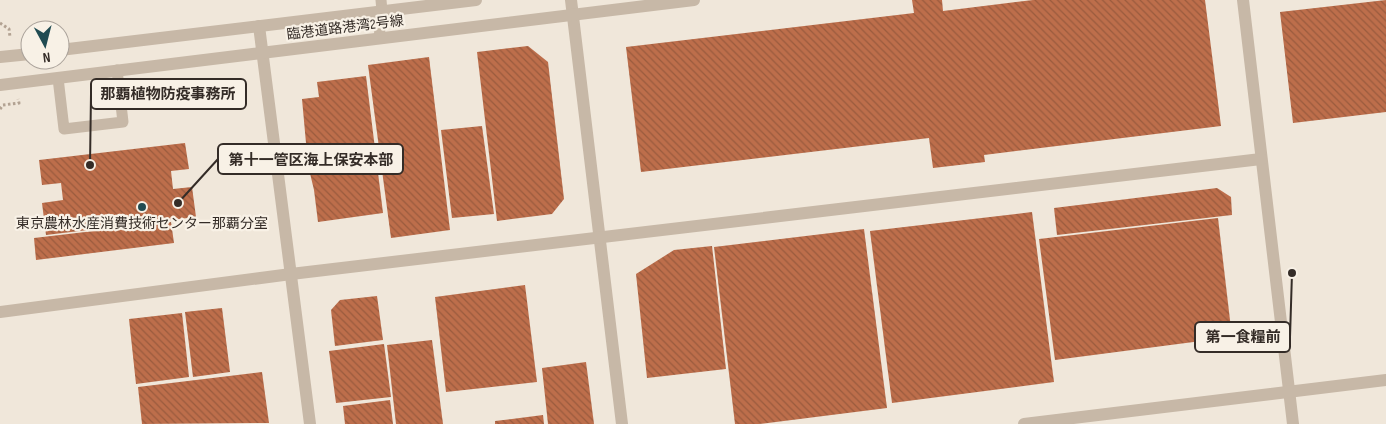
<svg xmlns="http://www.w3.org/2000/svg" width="1386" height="424" viewBox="0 0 1386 424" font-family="'Sofia Sans Condensed','Noto Sans JP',sans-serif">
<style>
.building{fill:url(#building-back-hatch)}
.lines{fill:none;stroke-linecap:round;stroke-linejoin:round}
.path{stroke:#b2a292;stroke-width:3;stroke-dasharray:2.5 2.5;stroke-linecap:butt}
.service{stroke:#c7b8a7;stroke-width:11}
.tertiary{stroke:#c7b8a7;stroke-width:12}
.poi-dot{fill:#204b52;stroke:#f8f1e6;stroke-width:2}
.labels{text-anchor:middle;stroke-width:4.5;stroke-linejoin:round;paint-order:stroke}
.street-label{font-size:14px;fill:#342c27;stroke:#f8f1e6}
.poi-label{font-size:14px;fill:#342c27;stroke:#f8f1e6}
.leader{fill:none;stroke:#342c27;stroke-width:2}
.callout-dot{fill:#342c27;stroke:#f8f1e6;stroke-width:2}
.callout{fill:#f8f1e6;stroke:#342c27;stroke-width:2}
.callout-label{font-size:15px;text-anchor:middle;font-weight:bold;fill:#342c27}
</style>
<defs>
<pattern id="building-back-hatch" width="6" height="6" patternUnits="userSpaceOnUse" patternTransform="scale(1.25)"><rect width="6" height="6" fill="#bd6e4b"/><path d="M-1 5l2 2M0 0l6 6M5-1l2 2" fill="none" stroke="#9a5b3e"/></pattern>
</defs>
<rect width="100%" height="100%" fill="#f0e7da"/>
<!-- building -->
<g class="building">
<polygon points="912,0 942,0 943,11 1033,0 1205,0 1221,126 984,155 985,162 933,168 929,138 641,172 626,47 914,13"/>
<polygon points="1386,0 1386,112 1293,123 1280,12"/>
<polygon points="528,46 548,62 564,199 552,214 497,221 477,52"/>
<polygon points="429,57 450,230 391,238 368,65"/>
<polygon points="366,76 383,213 318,222 314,190 308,165 302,99 319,97 317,82"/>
<polygon points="482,126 494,214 452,218 441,130"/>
<polygon points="185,143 189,169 171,171 173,189 192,187 196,217 46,235 42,203 63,200 61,183 42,185 39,160"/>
<polygon points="1217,188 1231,197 1232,215 1057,235 1054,208"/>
<polygon points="1032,212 1054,382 892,403 870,231"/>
<polygon points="1218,218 1232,337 1055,360 1039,239"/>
<polygon points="171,222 174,243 36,260 34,238"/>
<polygon points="864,229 887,408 759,424 735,424 714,247"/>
<polygon points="712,246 726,369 647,378 636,274 674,250"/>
<polygon points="525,285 537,382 446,392 435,297"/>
<polygon points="377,296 383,340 335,346 331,310 340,300"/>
<polygon points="222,308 230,372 193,377 185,312"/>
<polygon points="182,313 189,377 136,384 129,319"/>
<polygon points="432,340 443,424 396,424 387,345"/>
<polygon points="384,344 391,397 336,403 329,351"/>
<polygon points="586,362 594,424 548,424 542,368"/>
<polygon points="262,372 269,423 142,424 138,387"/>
<polygon points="390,400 393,424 345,424 343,406"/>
<polygon points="543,415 544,424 495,424 495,421"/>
</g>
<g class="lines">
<!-- path -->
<g class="path">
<polyline points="0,23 9,29 10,37"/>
<polyline points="0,109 3,105 19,103 18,99"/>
</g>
<!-- service -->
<g class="service">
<polyline points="379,38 382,11 381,0"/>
<polyline points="58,78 64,129 123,122 117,70"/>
</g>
<!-- tertiary -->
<g class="tertiary">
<polyline points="571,0 622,424"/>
<polyline points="1243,0 1293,424"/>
<polyline points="259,26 310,424"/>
<polyline points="60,50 476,0"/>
<polyline points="0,57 30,54"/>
<polyline points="0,85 694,0"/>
<polyline points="0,312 291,274 1261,159"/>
<polyline points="1024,424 1386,380"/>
</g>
</g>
<!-- markers -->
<circle class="poi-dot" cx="142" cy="207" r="5"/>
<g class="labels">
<!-- street labels -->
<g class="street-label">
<text transform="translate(345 27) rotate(-7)" y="5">臨港道路港湾2号線</text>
</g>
<!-- poi labels -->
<g class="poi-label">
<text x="142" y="228">東京農林水産消費技術センター那覇分室</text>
</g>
</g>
<!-- callouts -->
<path class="leader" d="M90 165L91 94M178 203L218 159M1292 273L1290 337"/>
<g class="callout-dot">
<circle cx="90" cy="165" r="5"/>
<circle cx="178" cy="203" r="5"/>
<circle cx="1292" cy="273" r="5"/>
</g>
<g class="callout">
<rect x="91" y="79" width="155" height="30" rx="5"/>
<rect x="218" y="144" width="185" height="30" rx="5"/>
<rect x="1195" y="322" width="95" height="30" rx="5"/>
</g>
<g class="callout-label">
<text x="168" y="99">那覇植物防疫事務所</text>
<text x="311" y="165">第十一管区海上保安本部</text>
<text x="1243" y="342">第一食糧前</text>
</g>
<!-- north arrow -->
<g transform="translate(45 45) rotate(173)"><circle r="24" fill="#f8f1e6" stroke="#aaa29a"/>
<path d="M0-4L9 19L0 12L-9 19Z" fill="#204b52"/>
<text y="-8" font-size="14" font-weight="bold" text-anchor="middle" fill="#342c27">N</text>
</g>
</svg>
